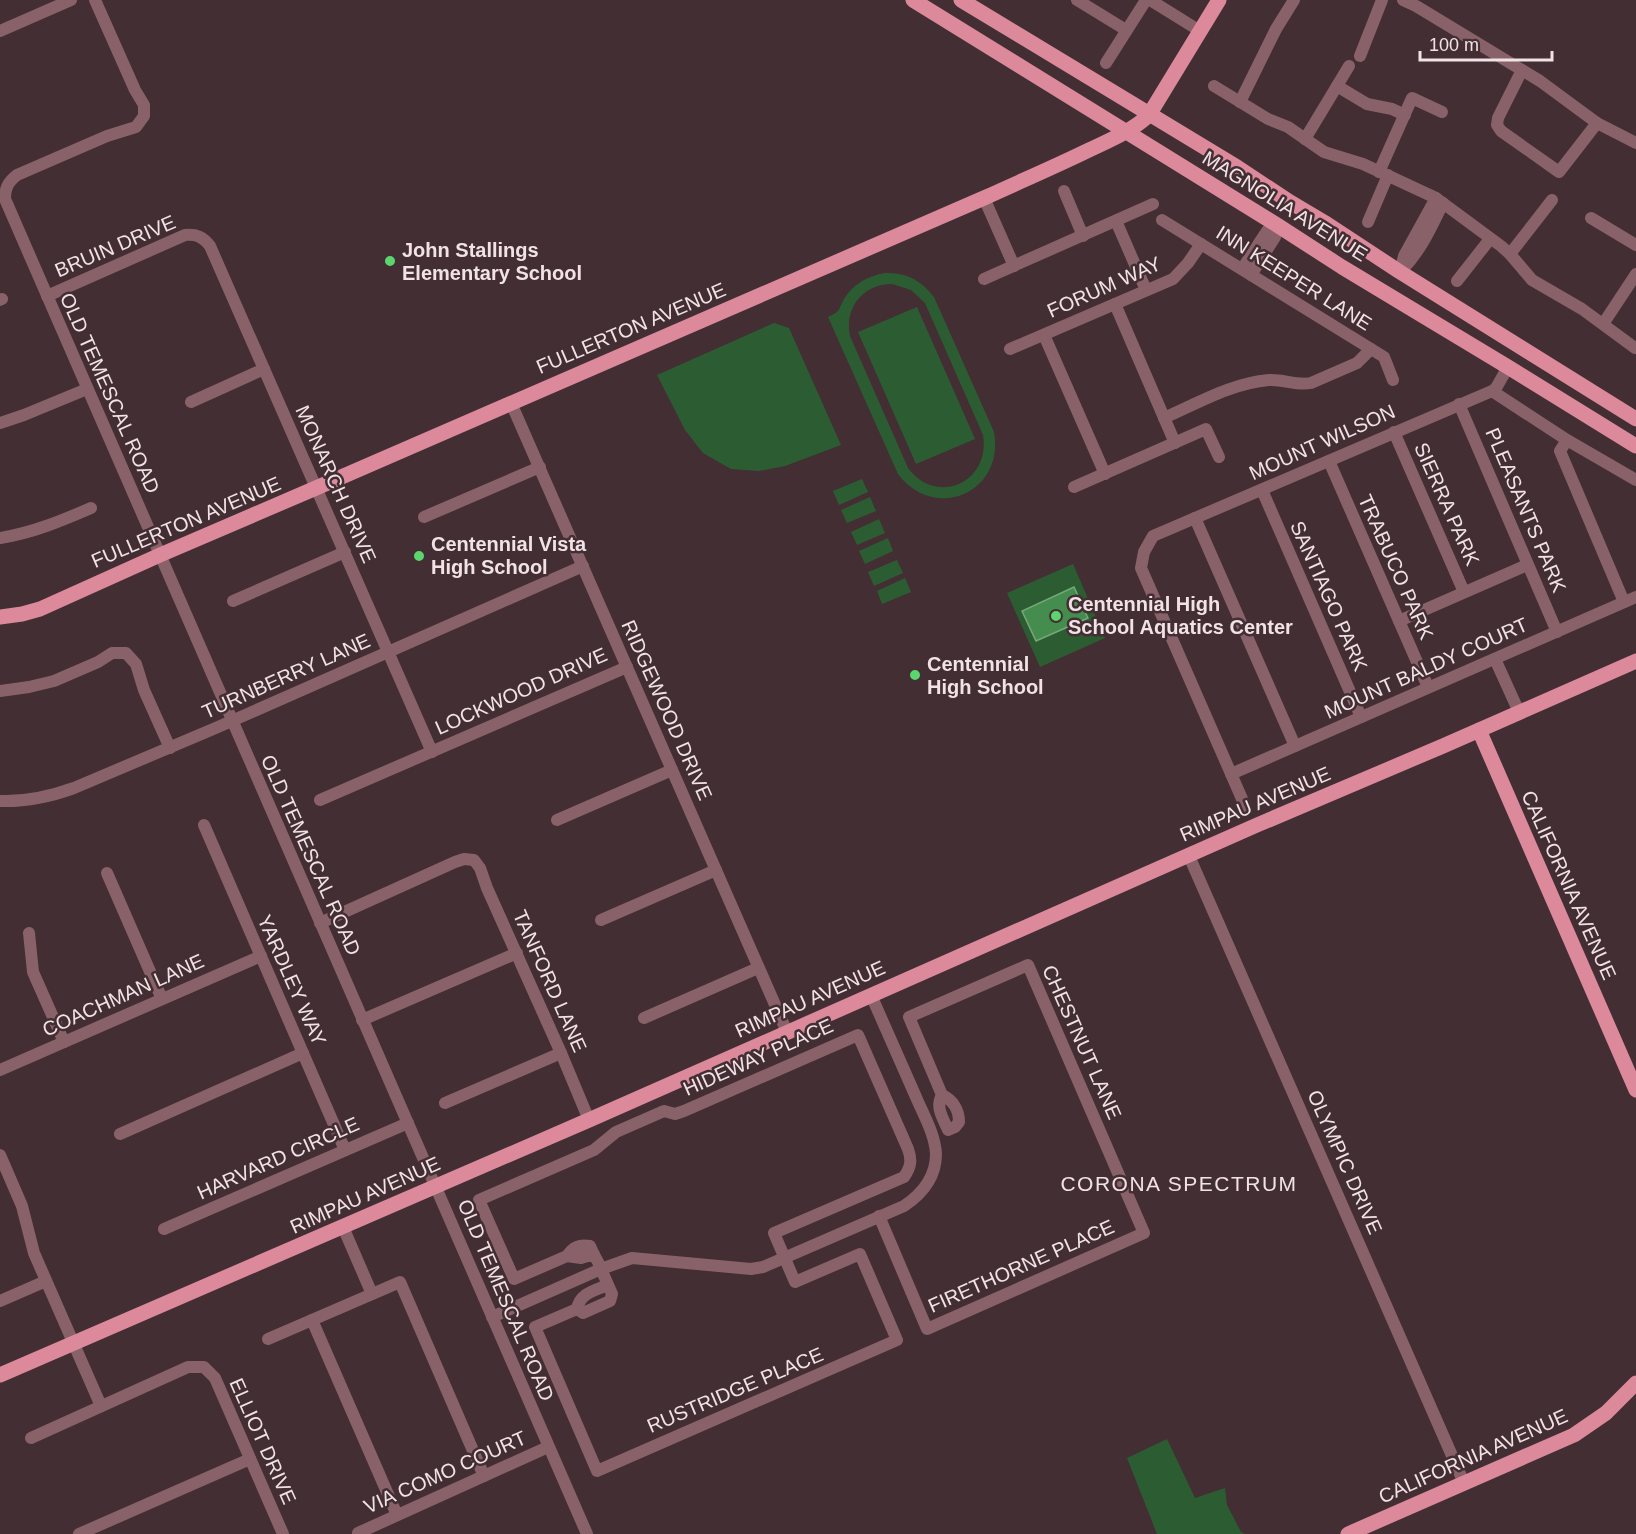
<svg xmlns="http://www.w3.org/2000/svg" width="1636" height="1534" viewBox="0 0 1636 1534" font-family="Arial,sans-serif">
<style>
.green{fill:#2c5d32;fill-rule:evenodd}
.water{fill:#448d4e;stroke:#78a77b;stroke-width:1.5}
.lines{fill:none;stroke-linecap:round;stroke-linejoin:round}
.minor{stroke:#896169;stroke-width:12}
.major{stroke:#db899b;stroke-width:15}
.poi-dot{fill:#5bd56e;stroke:#432e33;stroke-width:2}
.labels{text-anchor:middle;stroke-width:5;stroke-linejoin:round;paint-order:stroke}
.street-label{font-size:20px;fill:#f1e3e5;stroke:#432e33}
.poi-label{font-size:20px;font-weight:bold;fill:#f1e3e5;stroke:#432e33;text-anchor:start}
.neighbourhood-label{font-size:21px;letter-spacing:1.5px;fill:#f1e3e5;stroke:#432e33}
</style>
<rect width="100%" height="100%" fill="#432e33"/>
<!-- green -->
<g class="green">
<path d="M885 273C906 272 921 280 934 297L994 432C1005 492 935 523 898 474L828 317C841 311 838 310 844 299 853 284 868 276 885 273ZM892 284 911 290 925 303 983 435C991 482 937 507 908 468L850 336C844 308 863 284 892 284Z"/>
<polygon points="917,307 975,439 916,464 858,332"/>
<polygon points="774,323 789,328 841,445 785,466 759,471 731,469 703,453 685,430 657,375"/>
<polygon points="862,479 868,492 839,505 833,491"/>
<polygon points="870,497 876,511 847,523 841,510"/>
<polygon points="879,519 885,533 857,545 851,532"/>
<polygon points="888,538 893,551 865,564 859,551"/>
<polygon points="897,560 903,573 874,586 868,572"/>
<polygon points="1073,564 1105,638 1040,667 1007,593"/>
<polygon points="905,578 911,592 882,604 877,591"/>
<polygon points="1167,1439 1195,1498 1225,1488 1227,1505 1241,1532 1245,1534 1157,1534 1127,1458"/>
</g>
<!-- water -->
<polygon class="water" points="1074,587 1088,618 1036,641 1022,611"/>
<g class="lines">
<!-- minor -->
<g class="minor">
<path d="M95 0 135 90 144 105V116L136 127 107 136 17 175C8 182 5 188 5 199L587 1534"/>
<polyline points="1077,0 1126,30"/>
<polyline points="1150,0 1200,31"/>
<polyline points="1403,0 1416,6 1540,81 1597,123 1636,143"/>
<polyline points="0,31 71,0"/>
<polyline points="1360,56 1382,0"/>
<polyline points="1106,63 1146,0"/>
<polyline points="1522,70 1498,118 1497,125 1501,131 1559,172 1597,123"/>
<polyline points="1214,86 1268,119 1288,127 1324,152 1363,164 1436,198 1501,246 1510,254 1532,280 1582,309 1635,348"/>
<polyline points="1337,86 1367,104 1392,109 1405,115"/>
<polyline points="1240,102 1276,29 1294,0"/>
<polyline points="1305,139 1349,66"/>
<polyline points="1379,172 1412,98 1442,112"/>
<polyline points="1064,191 1083,236"/>
<polyline points="984,198 1014,266"/>
<polyline points="1591,218 1636,245"/>
<polyline points="1162,220 1384,357 1393,380"/>
<polyline points="1116,221 1146,290"/>
<polyline points="1368,222 1388,175"/>
<polyline points="1510,254 1552,200"/>
<polyline points="1242,269 1267,231 1277,225"/>
<path d="M1403 269C1421 250 1432 226 1443 203"/>
<polyline points="1400,272 1404,256 1436,198"/>
<polyline points="1251,275 1275,237 1277,225"/>
<polyline points="984,279 1153,204"/>
<polyline points="1457,281 1490,239"/>
<path d="M47 296 185 235C197 234 203 237 210 246L432 752"/>
<polyline points="0,300 2,299"/>
<polyline points="1115,304 1175,443"/>
<polyline points="1603,324 1636,274"/>
<polyline points="1044,335 1105,474"/>
<polyline points="1010,349 1173,279 1188,263 1201,244"/>
<polyline points="1492,391 1567,440 1636,480"/>
<polyline points="191,402 264,369"/>
<polyline points="511,403 787,1032"/>
<polyline points="1459,404 1557,632"/>
<path d="M1164 418C1198 403 1232 383 1269 380 1283 379 1297 386 1311 383L1357 363 1371 349"/>
<polyline points="0,423 24,415 87,389"/>
<polyline points="1394,432 1464,592"/>
<polyline points="1567,440 1560,451 1624,602"/>
<polyline points="1329,461 1428,687"/>
<polyline points="1074,487 1206,429 1219,457"/>
<polyline points="1262,490 1361,717"/>
<polyline points="424,517 540,467"/>
<polyline points="1195,518 1295,746"/>
<path d="M0 538C32 533 61 521 91 508"/>
<polyline points="233,601 345,552"/>
<polyline points="1399,621 1527,565"/>
<polyline points="1495,659 1519,712"/>
<polyline points="0,691 29,687 54,681 98,662 112,653 126,653 136,664 144,690 170,748"/>
<polyline points="1231,774 1636,597"/>
<polyline points="320,800 627,667"/>
<path d="M0 801C26 802 49 797 74 788L218 727 583 566"/>
<polyline points="1246,808 1141,568 1144,552 1153,536 1492,391 1496,388 1508,367"/>
<polyline points="557,820 672,770"/>
<polyline points="204,825 345,1150"/>
<polyline points="1189,856 1464,1483"/>
<polyline points="107,873 162,999"/>
<polyline points="601,920 716,870"/>
<polyline points="320,923 455,862 464,859 474,860 480,868 487,888 561,1053 589,1120"/>
<polyline points="29,933 33,972 64,1042"/>
<polyline points="644,1018 758,968"/>
<polyline points="362,1020 517,953"/>
<polyline points="0,1070 261,956"/>
<polyline points="445,1103 561,1053"/>
<polyline points="120,1134 303,1053"/>
<polyline points="0,1155 22,1206 34,1253 101,1406"/>
<path d="M879 1216 927 1329 1144 1233 1028 965 909 1017 942 1095C953 1100 959 1110 959 1122L955 1127 948 1130C943 1118 935 1107 942 1095"/>
<polyline points="343,1227 372,1294"/>
<polyline points="164,1229 408,1123"/>
<path d="M594 1254 581 1258 567 1256C573 1247 579 1244 590 1246 592 1251 595 1257 598 1262L612 1294 610 1301 583 1313 577 1309C580 1293 594 1291 608 1285"/>
<path d="M567 1256 514 1279 479 1200 594 1150 616 1132 664 1111 675 1114 684 1111 858 1035 908 1149C912 1160 911 1167 904 1177L774 1233 795 1282 860 1254 897 1340 597 1471 535 1327 577 1309"/>
<polyline points="0,1301 46,1281"/>
<path d="M492 1317 601 1269 632 1258 751 1269 763 1267 904 1206C922 1194 936 1177 936 1154 935 1134 923 1114 916 1097 901 1063 886 1029 871 995"/>
<polyline points="312,1320 397,1515"/>
<polyline points="268,1339 400,1282 484,1476"/>
<polyline points="31,1438 188,1367 204,1367 215,1378 283,1534"/>
<polyline points="358,1533 548,1447"/>
<polyline points="79,1534 250,1459"/>
</g>
<!-- major -->
<g class="major">
<polyline points="913,0 1277,225 1342,267 1508,367 1636,446"/>
<polyline points="961,0 1237,167 1290,202 1327,224 1400,272 1636,419"/>
<path d="M0 617 22 614 40 609 160 555 316 488 984 198C1019 182 1054 167 1089 150 1110 140 1132 131 1149 115L1219 0"/>
<polyline points="1479,730 1636,1090"/>
<polyline points="0,1375 589,1120 1257,825 1443,746 1636,661"/>
<polyline points="1348,1534 1574,1435 1606,1413 1636,1383"/>
</g>
</g>
<!-- markers -->
<g class="poi-dot">
<circle cx="390" cy="261" r="6"/>
<circle cx="419" cy="556" r="6"/>
<circle cx="1056" cy="616" r="6"/>
<circle cx="915" cy="675" r="6"/>
</g>
<g class="labels">
<!-- street labels -->
<g class="street-label">
<text transform="translate(1285 206) rotate(32)" y="7">MAGNOLIA AVENUE</text>
<text transform="translate(115 246) rotate(-23)" y="7">BRUIN DRIVE</text>
<text transform="translate(1294 278) rotate(32)" y="7">INN KEEPER LANE</text>
<text transform="translate(1104 287) rotate(-24)" y="7">FORUM WAY</text>
<text transform="translate(631 328) rotate(-23)" y="7">FULLERTON AVENUE</text>
<text transform="translate(110 393) rotate(66)" y="7">OLD TEMESCAL ROAD</text>
<text transform="translate(1322 442) rotate(-24)" y="7">MOUNT WILSON</text>
<text transform="translate(336 484) rotate(66)" y="7">MONARCH DRIVE</text>
<text transform="translate(1447 504) rotate(66)" y="7">SIERRA PARK</text>
<text transform="translate(1526 510) rotate(67)" y="7">PLEASANTS PARK</text>
<text transform="translate(186 522) rotate(-23)" y="7">FULLERTON AVENUE</text>
<text transform="translate(1396 567) rotate(66)" y="7">TRABUCO PARK</text>
<text transform="translate(1329 596) rotate(66)" y="7">SANTIAGO PARK</text>
<text transform="translate(1426 668) rotate(-24)" y="7">MOUNT BALDY COURT</text>
<text transform="translate(286 676) rotate(-24)" y="7">TURNBERRY LANE</text>
<text transform="translate(521 691) rotate(-24)" y="7">LOCKWOOD DRIVE</text>
<text transform="translate(667 710) rotate(66)" y="7">RIDGEWOOD DRIVE</text>
<text transform="translate(1255 804) rotate(-23)" y="7">RIMPAU AVENUE</text>
<text transform="translate(311 855) rotate(66)" y="7">OLD TEMESCAL ROAD</text>
<text transform="translate(1569 885) rotate(66)" y="7">CALIFORNIA AVENUE</text>
<text transform="translate(292 980) rotate(66)" y="7">YARDLEY WAY</text>
<text transform="translate(550 981) rotate(66)" y="7">TANFORD LANE</text>
<text transform="translate(123 995) rotate(-24)" y="7">COACHMAN LANE</text>
<text transform="translate(810 999) rotate(-24)" y="7">RIMPAU AVENUE</text>
<text transform="translate(1082 1042) rotate(66)" y="7">CHESTNUT LANE</text>
<text transform="translate(758 1057) rotate(-24)" y="7">HIDEWAY PLACE</text>
<text transform="translate(278 1158) rotate(-24)" y="7">HARVARD CIRCLE</text>
<text transform="translate(1345 1162) rotate(66)" y="7">OLYMPIC DRIVE</text>
<text transform="translate(365 1195) rotate(-24)" y="7">RIMPAU AVENUE</text>
<text transform="translate(1021 1266) rotate(-24)" y="7">FIRETHORNE PLACE</text>
<text transform="translate(506 1300) rotate(67)" y="7">OLD TEMESCAL ROAD</text>
<text transform="translate(735 1390) rotate(-23)" y="7">RUSTRIDGE PLACE</text>
<text transform="translate(263 1441) rotate(66)" y="7">ELLIOT DRIVE</text>
<text transform="translate(1473 1456) rotate(-24)" y="7">CALIFORNIA AVENUE</text>
<text transform="translate(445 1472) rotate(-24)" y="7">VIA COMO COURT</text>
</g>
<!-- poi labels -->
<g class="poi-label">
<text x="402" y="257">John Stallings<tspan x="402" dy="23">Elementary School</tspan></text>
<text x="431" y="551">Centennial Vista<tspan x="431" dy="23">High School</tspan></text>
<text x="1068" y="611">Centennial High<tspan x="1068" dy="23">School Aquatics Center</tspan></text>
<text x="927" y="671">Centennial<tspan x="927" dy="23">High School</tspan></text>
</g>
<!-- neighbourhood labels -->
<g class="neighbourhood-label">
<text x="1179" y="1191">CORONA SPECTRUM</text>
</g>
</g>
<!-- scale -->
<path d="M1420 51v9h132v-9" fill="none" stroke="#f1e3e5" stroke-width="3"/>
<text x="1429" y="51" font-size="18" fill="#f1e3e5" stroke="#432e33" stroke-width="4.5" paint-order="stroke">100 m</text>
</svg>
